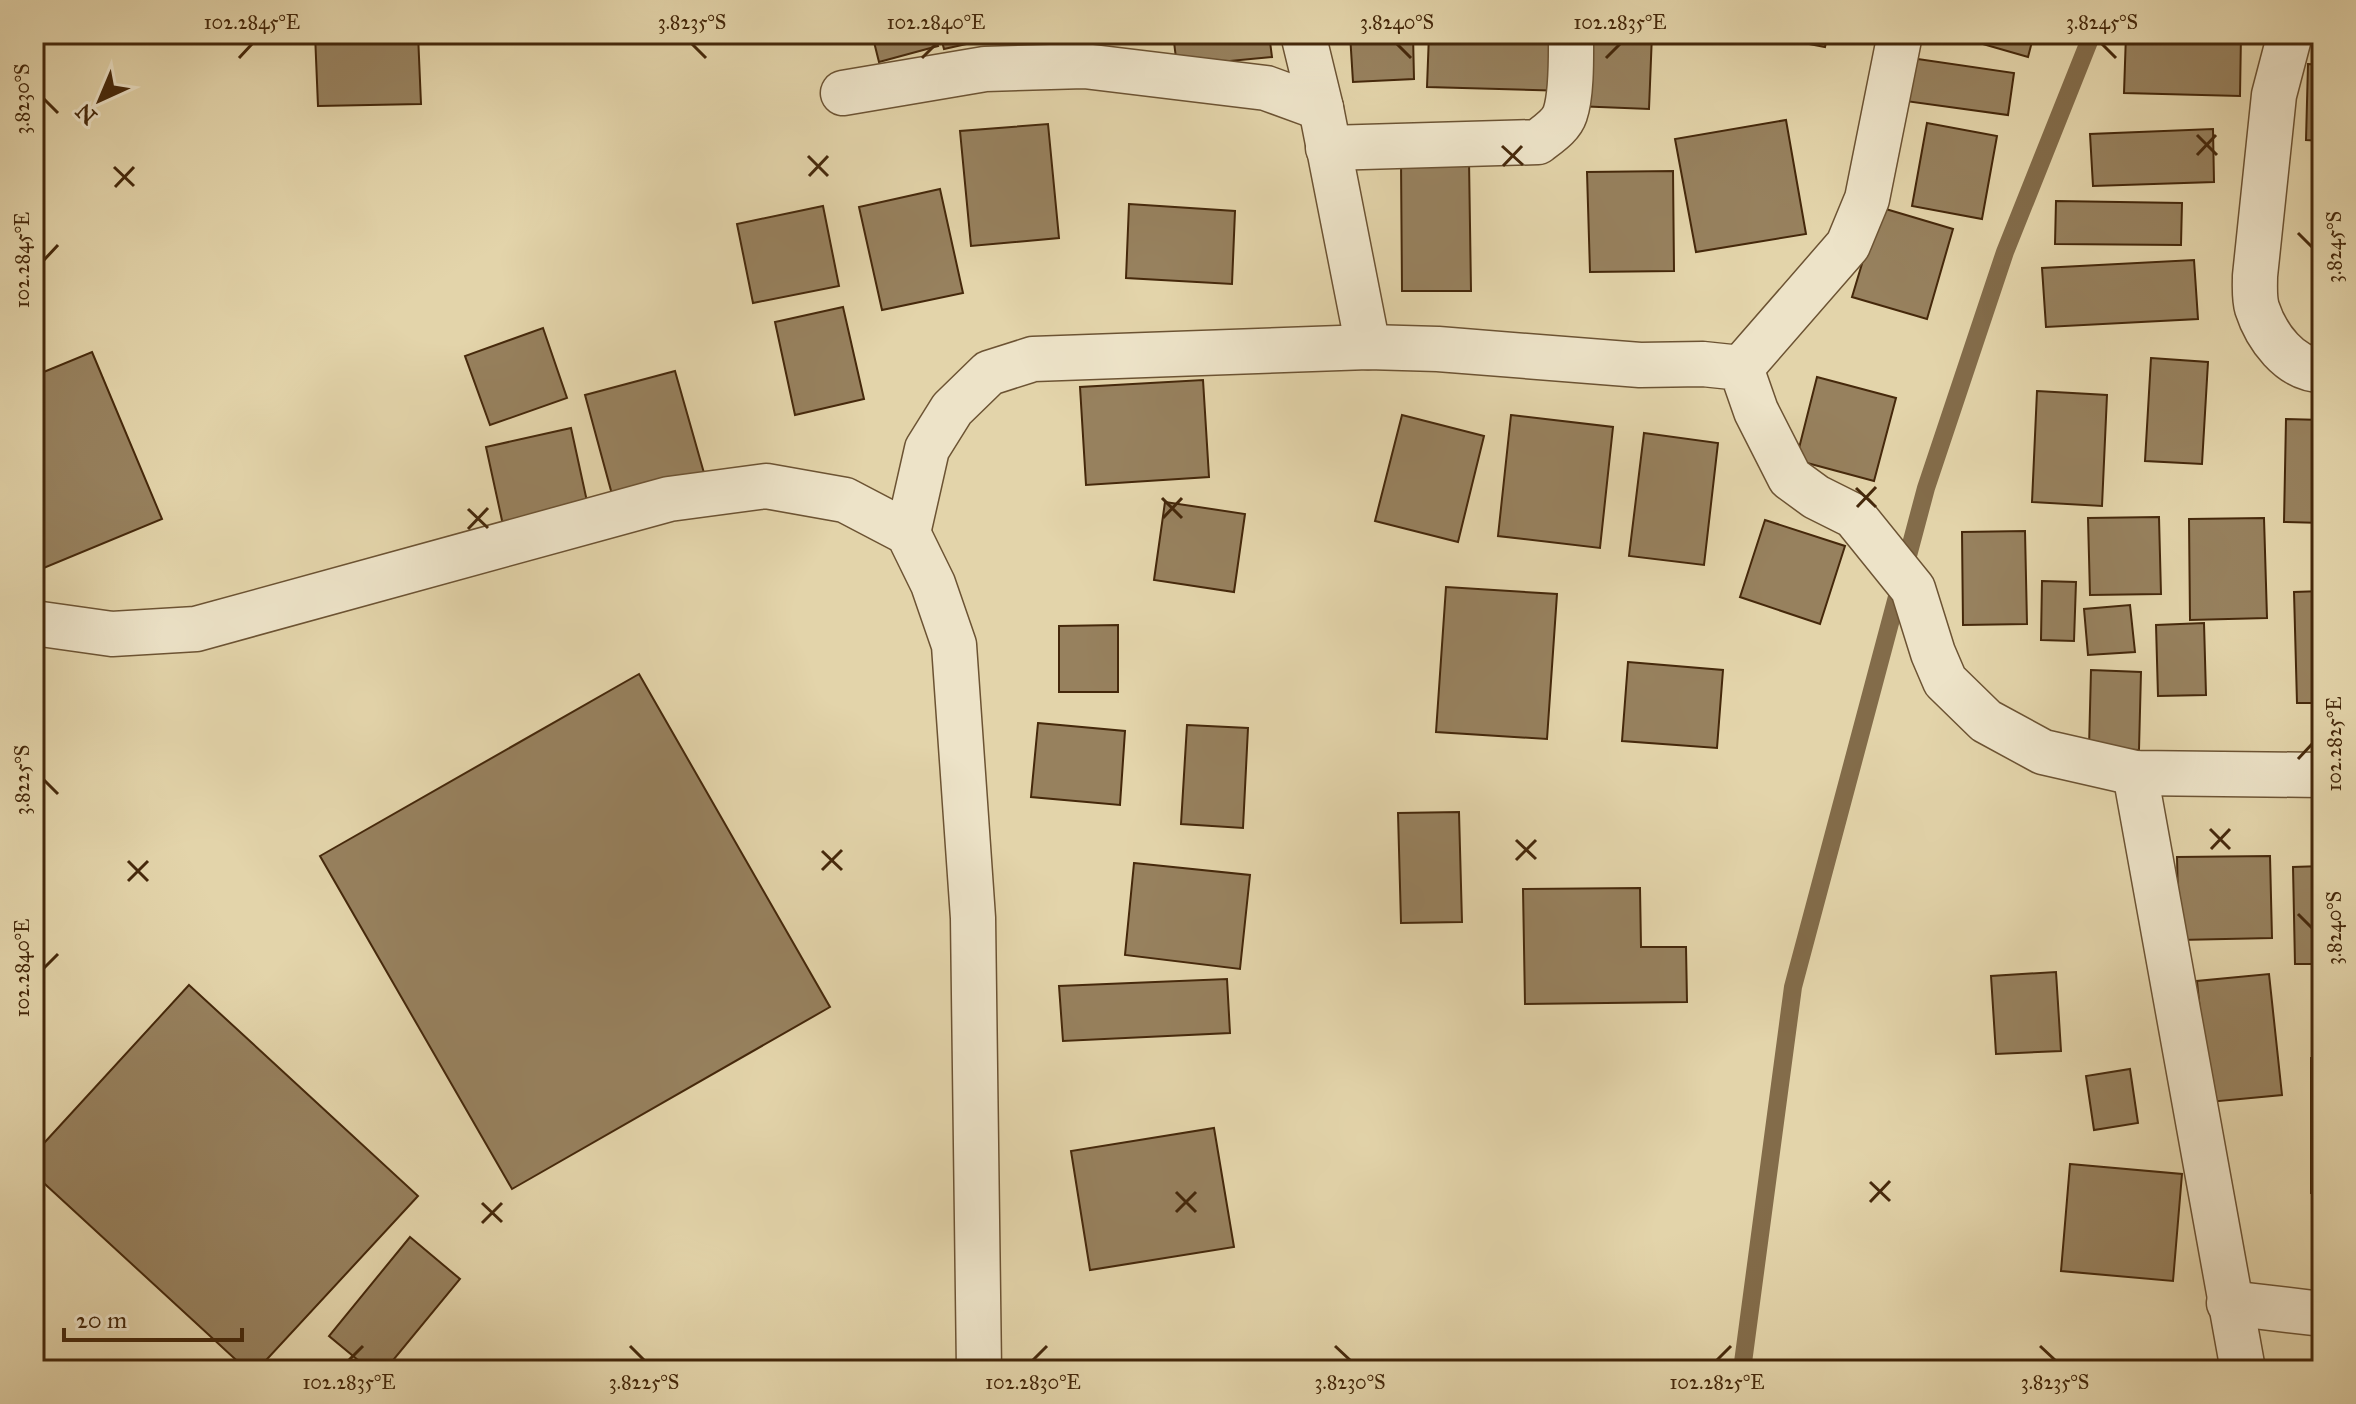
<svg xmlns="http://www.w3.org/2000/svg" width="2356" height="1404" viewBox="0 0 2356 1404" font-family="'IM FELL Great Primer',serif">
<style>
.lines{fill:none;stroke-linecap:round;stroke-linejoin:round}
.stream{stroke:#836c4a;stroke-width:18}
.building{fill:#97815e;stroke:#45280b;stroke-width:2}
.minor-casing{stroke:#6c5333;stroke-width:47}
.tertiary-casing{stroke:#6c5333;stroke-width:47}
.minor{stroke:#ede3c8;stroke-width:44}
.tertiary{stroke:#ede3c8;stroke-width:44}
.ticks{fill:none;stroke:#45280b;stroke-width:3}
.neatline{fill:none;stroke:#45280b;stroke-width:3}
.ticks-label{font-size:20px;text-anchor:middle;fill:#45280b}
</style>
<rect width="100%" height="100%" fill="#e3d4aa"/>
<filter id="stains"><feTurbulence type="fractalNoise" baseFrequency=".0025" numOctaves="4"/><feColorMatrix values="0 0 0 0 .2 0 0 0 0 .09 0 0 0 0 .02 0 0 0 .5 -.17"/></filter>
<radialGradient id="worn" r=".72"><stop offset=".6" stop-color="#630" stop-opacity="0"/><stop offset="1" stop-color="#630" stop-opacity=".3"/></radialGradient>
<g class="lines">
<!-- stream -->
<polyline class="stream" points="1742,1370 1793,987 1926,488 2005,252 2092,34"/>
</g>
<!-- building -->
<g class="building">
<polygon points="315,34 418,34 421,104 318,106"/>
<polygon points="872,34 934,34 938,46 879,62"/>
<polygon points="940,34 1011,34 944,49"/>
<polygon points="1173,34 1269,34 1272,57 1177,66"/>
<polygon points="1350,34 1413,34 1414,79 1353,82"/>
<polygon points="1429,34 1568,34 1567,91 1427,87"/>
<polygon points="1579,34 1652,34 1649,109 1575,106"/>
<polygon points="1757,34 1828,34 1825,47"/>
<polygon points="1948,34 2034,34 2028,57"/>
<polygon points="2126,34 2241,34 2240,96 2124,93"/>
<polygon points="1904,57 2014,73 2008,115 1898,100"/>
<polygon points="2308,64 2322,65 2322,141 2306,140"/>
<polygon points="1786,120 1806,234 1696,252 1675,139"/>
<polygon points="1927,123 1997,136 1982,219 1912,206"/>
<polygon points="1048,124 1059,238 971,246 960,131"/>
<polygon points="2213,129 2214,182 2093,186 2090,134"/>
<polygon points="1469,160 1471,291 1402,291 1401,161"/>
<polygon points="1673,171 1674,271 1590,272 1587,172"/>
<polygon points="940,189 963,293 882,310 859,207"/>
<polygon points="2056,201 2182,203 2181,245 2055,244"/>
<polygon points="1129,204 1235,211 1232,284 1126,278"/>
<polygon points="823,206 839,286 753,303 737,224"/>
<polygon points="1879,207 1953,229 1927,319 1852,297"/>
<polygon points="2194,260 2198,319 2046,327 2042,268"/>
<polygon points="843,307 864,399 795,415 775,322"/>
<polygon points="543,328 567,398 490,425 465,356"/>
<polygon points="92,352 162,519 34,572 34,376"/>
<polygon points="2151,358 2208,362 2202,464 2145,461"/>
<polygon points="675,371 704,473 613,498 585,395"/>
<polygon points="1817,377 1896,398 1874,481 1796,460"/>
<polygon points="1203,380 1209,477 1086,485 1080,387"/>
<polygon points="2037,391 2107,395 2102,506 2032,502"/>
<polygon points="1402,415 1484,436 1458,542 1375,521"/>
<polygon points="1511,415 1613,427 1600,548 1498,536"/>
<polygon points="2286,419 2322,420 2322,523 2284,522"/>
<polygon points="571,428 588,506 503,525 486,447"/>
<polygon points="1644,433 1718,443 1704,565 1629,556"/>
<polygon points="1165,502 1245,514 1234,592 1154,580"/>
<polygon points="2159,517 2161,594 2090,595 2088,518"/>
<polygon points="2264,518 2267,618 2190,620 2189,519"/>
<polygon points="1765,520 1845,546 1820,624 1740,597"/>
<polygon points="2025,531 2027,624 1963,625 1962,532"/>
<polygon points="2042,581 2076,582 2074,641 2041,640"/>
<polygon points="1446,587 1557,594 1547,739 1436,732"/>
<polygon points="2322,591 2322,703 2297,703 2294,592"/>
<polygon points="2130,605 2135,652 2088,655 2084,609"/>
<polygon points="2204,623 2206,695 2158,696 2156,625"/>
<polygon points="1118,625 1118,692 1059,692 1059,626"/>
<polygon points="1628,662 1723,670 1717,748 1622,741"/>
<polygon points="2091,670 2141,672 2139,750 2089,748"/>
<polygon points="639,674 830,1007 512,1189 320,856"/>
<polygon points="1038,723 1125,731 1120,805 1031,797"/>
<polygon points="1187,725 1248,728 1243,828 1181,824"/>
<polygon points="1459,812 1462,922 1401,923 1398,813"/>
<polygon points="2270,856 2272,938 2179,940 2177,857"/>
<polygon points="1134,863 1250,875 1240,969 1125,955"/>
<polygon points="2322,866 2322,964 2295,964 2293,867"/>
<polygon points="1640,888 1641,947 1686,947 1687,1002 1525,1004 1523,889"/>
<polygon points="2056,972 2061,1051 1996,1054 1991,976"/>
<polygon points="2269,974 2282,1095 2209,1102 2197,981"/>
<polygon points="1227,979 1230,1033 1063,1041 1059,986"/>
<polygon points="189,985 418,1196 257,1370 247,1370 34,1174 34,1154"/>
<rect x="2311" y="1058" width="11" height="135"/>
<polygon points="2130,1069 2138,1123 2094,1130 2086,1076"/>
<polygon points="1214,1128 1234,1247 1090,1270 1071,1151"/>
<polygon points="2070,1164 2182,1174 2173,1281 2061,1271"/>
<polygon points="410,1237 460,1279 385,1370 370,1370 329,1336"/>
</g>
<g class="lines">
<!-- minor casing -->
<g class="minor-casing">
<g id="minor">
<polyline points="1303,34 1321,108 1368,347"/>
<path d="M2290 34 2274 95 2255 276C2255 286 2254 298 2257 308 2266 336 2290 370 2322 370"/>
<polyline points="843,93 985,69 1084,66 1266,88 1321,108"/>
<path d="M1328 148 1538 142C1548 134 1561 126 1565 114 1572 94 1571 55 1571 34"/>
<polyline points="1741,368 1848,245 1867,199 1900,34"/>
<polyline points="908,533 927,449 952,409 989,373 1033,359 1368,347 1438,349 1640,365 1703,364 1741,368 1756,411 1790,478 1816,497 1854,516 1913,589 1933,653 1945,681 1986,721 2043,752 2135,773 2322,775"/>
<polyline points="2135,773 2243,1370"/>
<polyline points="2229,1303 2322,1314"/>
</g>
</g>
<!-- tertiary casing -->
<g class="tertiary-casing">
<polyline id="tertiary" points="34,623 112,634 196,629 669,499 766,486 845,500 908,533 933,584 954,645 973,918 979,1370"/>
</g>
<!-- minor -->
<use href="#minor" class="minor"/>
<!-- tertiary -->
<use href="#tertiary" class="tertiary"/>
</g>
<!-- ticks -->
<path class="ticks" d="M692 44 706 58M1397 44 1411 58M2102 44 2116 58M239 58 252 44M922 58 936 44M1606 58 1620 44M44 99 58 113M2197 135 2217 155M1502 146 1523 165M2197 155 2216 135M808 156 828 176M1503 166 1522 146M114 167 134 186M809 176 828 156M115 187 134 167M2298 233 2312 247M44 260 58 245M1856 488 1876 507M1162 498 1182 518M1857 507 1876 487M468 509 488 528M1163 518 1182 498M468 529 488 508M2298 759 2312 744M44 780 58 794M2210 829 2230 849M1516 840 1536 859M2211 849 2230 829M822 851 842 870M1516 860 1536 840M128 861 148 881M822 870 842 850M128 881 148 861M2298 914 2312 928M44 968 58 954M1870 1182 1890 1201M1176 1192 1196 1212M1870 1202 1890 1181M482 1203 502 1222M1176 1212 1196 1192M482 1223 502 1203M630 1346 644 1360M1335 1346 1350 1360M2040 1346 2055 1360M349 1360 363 1346M1033 1360 1047 1346M1717 1360 1731 1346"/>
<!-- margin -->
<rect width="2356" height="1404" fill="none" stroke="#e3d4aa" stroke-width="88"/>
<!-- north arrow -->
<g transform="translate(100 100) rotate(224)" stroke="#ede3c8" stroke-width="6" paint-order="stroke">
<path d="M0-6L14 30L0 20L-14 30Z" fill="#45280b"/>
<text y="-12" font-size="22" font-weight="bold" text-anchor="middle" fill="#45280b">N</text>
</g>
<!-- scale -->
<path d="M64 1328v12h178v-12" fill="none" stroke="#45280b" stroke-width="4"/>
<text x="76" y="1328" font-size="24" fill="#45280b" stroke="#ede3c8" stroke-width="6" paint-order="stroke">20 m</text>
<rect x="44" y="44" width="2268" height="1316" class="neatline"/>
<g class="ticks-label">
<text x="252" y="29">102.2845°E</text>
<text x="692" y="29">3.8235°S</text>
<text x="936" y="29">102.2840°E</text>
<text x="1397" y="29">3.8240°S</text>
<text x="1620" y="29">102.2835°E</text>
<text x="2102" y="29">3.8245°S</text>
<text transform="translate(22 99) rotate(-90)" y="7">3.8230°S</text>
<text transform="translate(2334 247) rotate(-90)" y="7">3.8245°S</text>
<text transform="translate(22 260) rotate(-90)" y="7">102.2845°E</text>
<text transform="translate(2334 744) rotate(-90)" y="7">102.2825°E</text>
<text transform="translate(22 780) rotate(-90)" y="7">3.8225°S</text>
<text transform="translate(2334 928) rotate(-90)" y="7">3.8240°S</text>
<text transform="translate(22 968) rotate(-90)" y="7">102.2840°E</text>
<text x="349" y="1389">102.2835°E</text>
<text x="644" y="1389">3.8225°S</text>
<text x="1033" y="1389">102.2830°E</text>
<text x="1350" y="1389">3.8230°S</text>
<text x="1717" y="1389">102.2825°E</text>
<text x="2055" y="1389">3.8235°S</text>
</g>
<rect width="100%" height="100%" filter="url(#stains)"/>
<rect width="100%" height="100%" fill="url(#worn)"/>
</svg>
